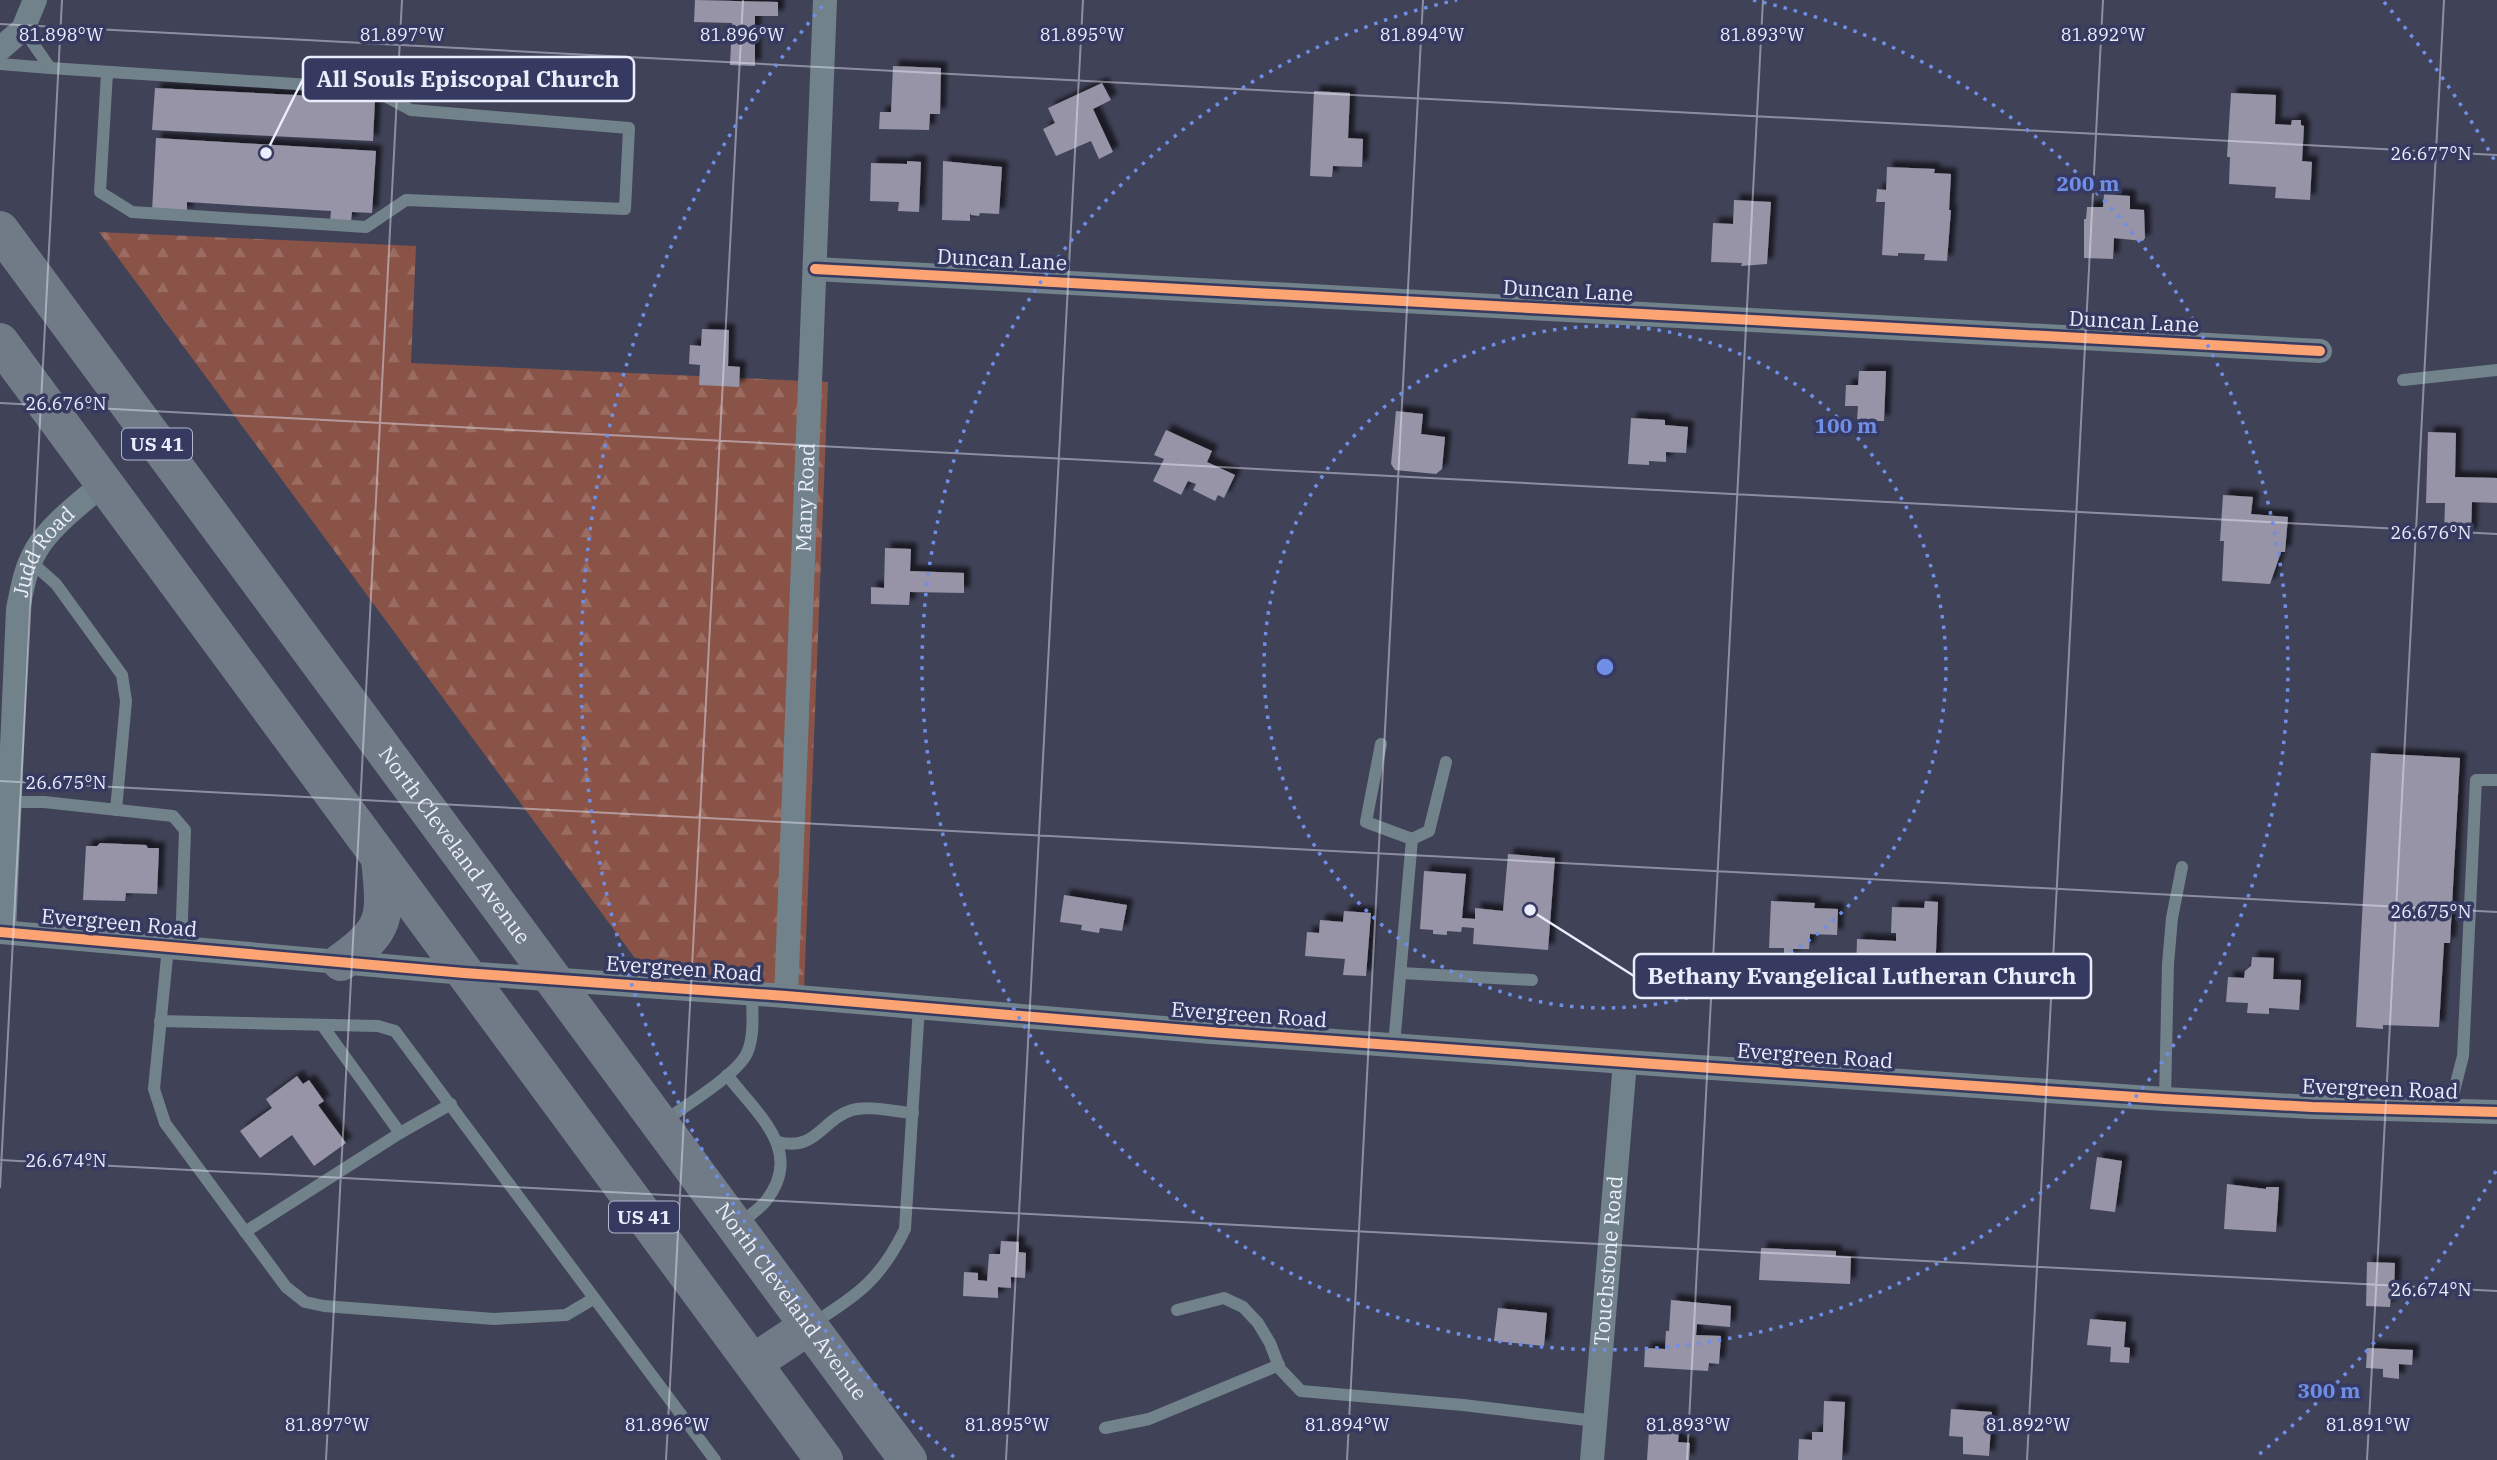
<svg xmlns="http://www.w3.org/2000/svg" width="2497" height="1460" viewBox="0 0 2497 1460" font-family="'IBM Plex Serif',serif">
<style>
.forest{fill:url(#forest-firs)}
.building{fill:#9694a6;filter:url(#shadow)}
.lines{fill:none;stroke-linecap:round;stroke-linejoin:round}
.lane{stroke:#71828a;stroke-width:12}
.street{stroke:#71828a;stroke-width:24}
.primary{stroke:#707b87;stroke-width:38}
.cycleway-casing{stroke:#363a61;stroke-width:15}
.cycleway{stroke:#fda474;stroke-width:10}
.ticks{fill:none;stroke:#eaedfc;stroke-width:2;stroke-opacity:0.45}
.ring{fill:none;stroke:#6f8ee6;stroke-width:3.5;stroke-dasharray:3.5 7}
.labels{text-anchor:middle;stroke-width:7;stroke-linejoin:round;paint-order:stroke}
.shield{fill:#363a61;stroke:#b4b7ce;stroke-width:2}
.shield-label{font-size:19px;font-weight:bold;fill:#eaedfc}
.street-label{font-size:21px;fill:#eaedfc;stroke:#363a61}
.ticks-label{font-size:18px;text-anchor:middle;fill:#eaedfc;stroke:#363a61;stroke-width:7;stroke-linejoin:round;paint-order:stroke}
.centre{fill:#6f8ee6;stroke:#363a61;stroke-width:3.5}
.ring-label{font-size:21px;text-anchor:middle;font-weight:bold;fill:#6f8ee6;stroke:#363a61;stroke-width:7;stroke-linejoin:round;paint-order:stroke}
.leader{fill:none;stroke:#eaedfc;stroke-width:2.5}
.callout-dot{fill:#eaedfc;stroke:#363a61;stroke-width:2.5}
.callout{fill:#363a61;stroke:#eaedfc;stroke-width:2.5}
.callout-label{font-size:23px;text-anchor:middle;font-weight:bold;fill:#eaedfc}
</style>
<defs>
<pattern id="forest-firs" width="22" height="20" patternUnits="userSpaceOnUse" patternTransform="scale(1.75)"><rect width="22" height="20" fill="#895347"/><path d="M5 1l3.5 6h-7zM16 11l3.5 6h-7z" fill="#9a6c62"/></pattern>
<filter id="shadow"><feDropShadow dx="6" dy="-6" stdDeviation="2" flood-color="#0009"/></filter>
</defs>
<rect width="100%" height="100%" fill="#404257"/>
<!-- forest -->
<polygon class="forest" points="99,232 416,246 411,363 828,382 804,991 654,984"/>
<!-- building -->
<g class="building">
<polygon points="695,0 778,2 778,16 755,16 755,66 730,65 732,23 694,22"/>
<polygon points="893,66 941,68 940,114 930,114 929,130 879,129 880,112 891,112"/>
<polygon points="1102,83 1111,100 1093,109 1113,152 1099,159 1091,141 1056,156 1043,129 1055,123 1048,108"/>
<polygon points="155,88 375,99 373,141 152,130"/>
<polygon points="1314,91 1350,93 1348,138 1363,139 1362,167 1333,166 1332,177 1310,176"/>
<polygon points="2231,93 2276,95 2275,124 2291,125 2292,120 2301,120 2301,125 2304,126 2302,161 2312,162 2310,200 2275,198 2276,187 2229,184 2230,157 2227,157"/>
<polygon points="156,138 376,151 372,213 352,212 351,222 330,221 331,211 187,202 187,213 152,211"/>
<polygon points="907,161 921,162 919,212 898,211 899,202 870,201 871,163 907,164"/>
<polygon points="943,161 1002,167 999,214 980,213 979,216 971,215 970,213 970,221 942,220"/>
<polygon points="1887,167 1935,169 1934,173 1951,174 1949,210 1951,210 1947,261 1924,260 1925,254 1898,253 1898,256 1882,255 1885,202 1876,202 1877,189 1886,190"/>
<polygon points="2104,194 2130,196 2130,209 2144,210 2145,238 2143,241 2114,238 2113,259 2084,258 2084,219 2086,219 2087,207 2103,207"/>
<polygon points="1734,200 1771,202 1767,264 1741,266 1742,263 1711,262 1713,223 1733,224"/>
<polygon points="702,329 729,330 728,366 740,367 739,387 699,385 700,365 689,364 690,345 701,346"/>
<polygon points="1859,371 1886,371 1884,421 1857,421 1858,406 1845,406 1846,385 1858,385"/>
<polygon points="1396,411 1423,414 1421,434 1445,437 1442,469 1436,474 1395,470 1391,464"/>
<polygon points="1631,418 1665,420 1665,425 1688,427 1686,453 1666,452 1666,462 1649,461 1649,465 1628,464"/>
<polygon points="1166,430 1212,451 1207,462 1235,475 1224,498 1218,495 1215,501 1193,490 1196,484 1188,481 1181,495 1153,481 1164,459 1154,455"/>
<polygon points="2428,432 2456,433 2455,477 2497,478 2497,503 2472,502 2471,535 2444,534 2445,503 2426,503"/>
<polygon points="2223,495 2253,497 2251,514 2288,517 2285,552 2281,552 2270,584 2222,581 2224,541 2220,541"/>
<polygon points="885,548 911,549 910,571 964,573 964,593 910,592 909,605 871,604 871,587 884,588"/>
<polygon points="2371,753 2460,758 2450,943 2444,943 2439,1027 2383,1025 2383,1029 2356,1027"/>
<polygon points="100,843 146,845 148,848 159,848 157,894 126,893 125,901 83,900 86,846 97,846"/>
<polygon points="1508,854 1555,858 1548,950 1473,944 1474,928 1462,927 1461,932 1447,931 1447,935 1433,934 1433,930 1420,929 1424,871 1466,874 1462,918 1475,919 1475,908 1503,911"/>
<polygon points="1064,895 1127,905 1122,931 1100,928 1099,933 1081,930 1082,925 1060,922"/>
<polygon points="1771,901 1815,903 1814,908 1838,909 1837,935 1810,934 1809,949 1793,949 1793,957 1784,956 1784,948 1769,948"/>
<polygon points="1925,901 1938,902 1935,976 1856,972 1857,939 1896,941 1896,933 1891,933 1892,907 1924,908"/>
<polygon points="1344,911 1371,913 1366,976 1343,975 1345,959 1305,956 1307,932 1319,933 1320,920 1343,922"/>
<polygon points="2252,957 2274,958 2273,979 2301,980 2299,1010 2269,1008 2269,1014 2247,1013 2248,1003 2226,1002 2228,977 2244,978 2245,971 2251,966"/>
<polygon points="297,1076 303,1084 309,1080 324,1101 318,1105 346,1143 314,1166 292,1135 260,1158 240,1131 272,1108 266,1099"/>
<polygon points="2097,1157 2122,1161 2115,1212 2090,1209"/>
<polygon points="2227,1184 2266,1189 2266,1187 2279,1187 2276,1232 2224,1229"/>
<polygon points="1001,1241 1019,1242 1019,1252 1026,1253 1025,1278 1011,1277 1011,1288 998,1287 998,1298 963,1296 964,1272 978,1273 978,1280 987,1281 989,1254 1000,1254"/>
<polygon points="1761,1248 1836,1251 1836,1256 1851,1257 1850,1284 1759,1280"/>
<polygon points="2367,1262 2395,1263 2394,1292 2391,1292 2390,1307 2366,1306"/>
<polygon points="1671,1300 1731,1306 1730,1327 1697,1324 1696,1335 1721,1336 1719,1364 1709,1363 1708,1371 1644,1367 1645,1348 1665,1349 1666,1331 1669,1331"/>
<polygon points="1498,1308 1547,1313 1544,1346 1494,1341"/>
<polygon points="2090,1319 2126,1322 2124,1347 2130,1348 2129,1363 2110,1362 2111,1347 2087,1345"/>
<polygon points="2367,1348 2413,1350 2412,1365 2399,1364 2399,1379 2383,1377 2383,1369 2366,1368"/>
<polygon points="1824,1401 1845,1402 1842,1460 1798,1460 1799,1439 1812,1440 1812,1432 1823,1432"/>
<polygon points="1951,1409 1992,1412 1989,1456 1963,1454 1963,1437 1949,1436"/>
<polygon points="1649,1430 1679,1432 1678,1442 1690,1443 1689,1460 1647,1460"/>
</g>
<g class="lines">
<!-- lane -->
<g class="lane">
<polyline points="0,64 50,68 23,29"/>
<polyline points="50,68 372,89 411,110 629,128 625,209 406,200 366,227 132,212 100,192 107,73"/>
<polyline points="2403,380 2497,370"/>
<polyline points="30,561 56,584 122,675 126,701 116,810"/>
<polyline points="1381,744 1366,822 1412,839 1394,1045"/>
<polyline points="10,802 44,802 173,816 185,830 181,948"/>
<polyline points="1412,839 1429,831 1446,762"/>
<polyline points="168,947 154,1089 165,1123 286,1287 305,1302 324,1306 494,1319 566,1315 593,1299"/>
<polyline points="1401,973 1532,980"/>
<polyline points="160,1021 378,1026 395,1031 715,1460"/>
<path d="M727 1075C757 1114 806 1152 765 1202 758 1210 748 1217 740 1223"/>
<polyline points="2165,1099 2168,964 2172,918 2182,867"/>
<polyline points="2449,1111 2463,1056 2476,780 2497,780"/>
<path d="M663 1122C683 1107 737 1075 747 1053 755 1035 752 1012 752 993"/>
<polyline points="400,1133 451,1104"/>
<path d="M778 1142C816 1152 822 1119 852 1110 869 1105 895 1112 913 1113"/>
<polyline points="245,1232 400,1133 322,1025"/>
<polyline points="1177,1310 1224,1298 1243,1307 1258,1323 1270,1343 1280,1369 1301,1391 1463,1405 1596,1421"/>
<path d="M812 1324C858 1295 881 1279 905 1229L919 1007"/>
<polyline points="1105,1428 1149,1419 1279,1365"/>
</g>
<!-- street -->
<g class="street">
<polyline points="0,49 23,29 35,0"/>
<polyline points="815,269 2320,351"/>
<polyline points="0,932 464,973 786,996 1211,1032 1625,1062 2165,1099 2312,1107 2497,1112"/>
<path id="s1" d="M4 932 18 609C22 589 25 570 35 552 48 527 83 501 104 483"/>
<path id="s2" d="M786 996 825 0"/>
<path id="s3" d="M1592 1460 1625 1062"/>
</g>
<!-- primary -->
<g class="primary">
<path id="s4" d="M0 230 908 1460"/>
<polyline points="0,342 824,1460"/>
<path d="M341 962C390 928 385 914 380 858"/>
<polyline points="753,1363 809,1326"/>
</g>
<!-- cycleway casing -->
<g class="cycleway-casing">
<g id="cycleway">
<polyline points="815,269 2320,351"/>
<polyline points="0,932 464,973 786,996 1211,1032 1625,1062 2165,1099 2312,1107 2497,1112"/>
</g>
</g>
<!-- cycleway -->
<use href="#cycleway" class="cycleway"/>
</g>
<!-- ticks -->
<path class="ticks" d="M0 24 2497 155M0 403 2497 534M0 781 2497 912M0 1160 2497 1291M0 1188 62 0M326 1460 402 0M666 1460 743 0M1006 1460 1083 0M1347 1460 1423 0M1687 1460 1763 0M2027 1460 2103 0M2367 1460 2444 0"/>
<!-- distance rings -->
<g class="ring">
<circle cx="1605" cy="667" r="341"/>
<path d="M1753 0A683 683 0 1 1 1457 0"/>
<path d="M2496 1171A1024 1024 0 0 1 2256 1457M954 1457A1024 1024 0 0 1 826 2M2384 2A1024 1024 0 0 1 2496 163"/>
</g>
<g class="labels">
<!-- shield labels -->
<g class="shield">
<rect x="122" y="428.5" width="70" height="31" rx="5"/>
<rect x="609" y="1201.5" width="70" height="31" rx="5"/>
</g>
<g class="shield-label">
<text x="157" y="451">US 41</text>
<text x="644" y="1224">US 41</text>
</g>
<!-- street labels -->
<g class="street-label">
<text transform="translate(1002 260) rotate(3)" y="7">Duncan Lane</text>
<text transform="translate(1568 291) rotate(3)" y="7">Duncan Lane</text>
<text transform="translate(2134 322) rotate(3)" y="7">Duncan Lane</text>
<text dy="7" stroke="none"><textPath href="#s2" startOffset="499">Many Road</textPath></text>
<text dy="7" stroke="none"><textPath href="#s1" startOffset="387">Judd Road</textPath></text>
<text dy="7" stroke="none"><textPath href="#s4" startOffset="765">North Cleveland Avenue</textPath></text>
<text transform="translate(119 923) rotate(5)" y="7">Evergreen Road</text>
<text transform="translate(684 969) rotate(4)" y="7">Evergreen Road</text>
<text transform="translate(1249 1015) rotate(4)" y="7">Evergreen Road</text>
<text transform="translate(1815 1056) rotate(4)" y="7">Evergreen Road</text>
<text transform="translate(2380 1089) rotate(2)" y="7">Evergreen Road</text>
<text dy="7" stroke="none"><textPath href="#s3" startOffset="200">Touchstone Road</textPath></text>
<text dy="7" stroke="none"><textPath href="#s4" startOffset="1332">North Cleveland Avenue</textPath></text>
</g>
</g>
<g class="ticks-label">
<text x="61" y="41">81.898°W</text>
<text x="402" y="41">81.897°W</text>
<text x="742" y="41">81.896°W</text>
<text x="1082" y="41">81.895°W</text>
<text x="1422" y="41">81.894°W</text>
<text x="1762" y="41">81.893°W</text>
<text x="2103" y="41">81.892°W</text>
<text x="2431" y="160">26.677°N</text>
<text x="66" y="410">26.676°N</text>
<text x="2431" y="539">26.676°N</text>
<text x="66" y="789">26.675°N</text>
<text x="2431" y="918">26.675°N</text>
<text x="66" y="1167">26.674°N</text>
<text x="2431" y="1296">26.674°N</text>
<text x="327" y="1431">81.897°W</text>
<text x="667" y="1431">81.896°W</text>
<text x="1007" y="1431">81.895°W</text>
<text x="1347" y="1431">81.894°W</text>
<text x="1688" y="1431">81.893°W</text>
<text x="2028" y="1431">81.892°W</text>
<text x="2368" y="1431">81.891°W</text>
</g>
<circle cx="1605" cy="667" r="10" class="centre"/>
<g class="ring-label">
<text x="2088" y="191">200 m</text>
<text x="1846" y="433">100 m</text>
<text x="2329" y="1398">300 m</text>
</g>
<!-- callouts -->
<path class="leader" d="M266 153L303 79M1530 910L1634 976"/>
<g class="callout-dot">
<circle cx="266" cy="153" r="7"/>
<circle cx="1530" cy="910" r="7"/>
</g>
<g class="callout">
<rect x="303" y="57" width="331" height="44" rx="7"/>
<rect x="1634" y="954" width="457" height="44" rx="7"/>
</g>
<g class="callout-label">
<text x="468" y="87">All Souls Episcopal Church</text>
<text x="1862" y="984">Bethany Evangelical Lutheran Church</text>
</g>
</svg>
